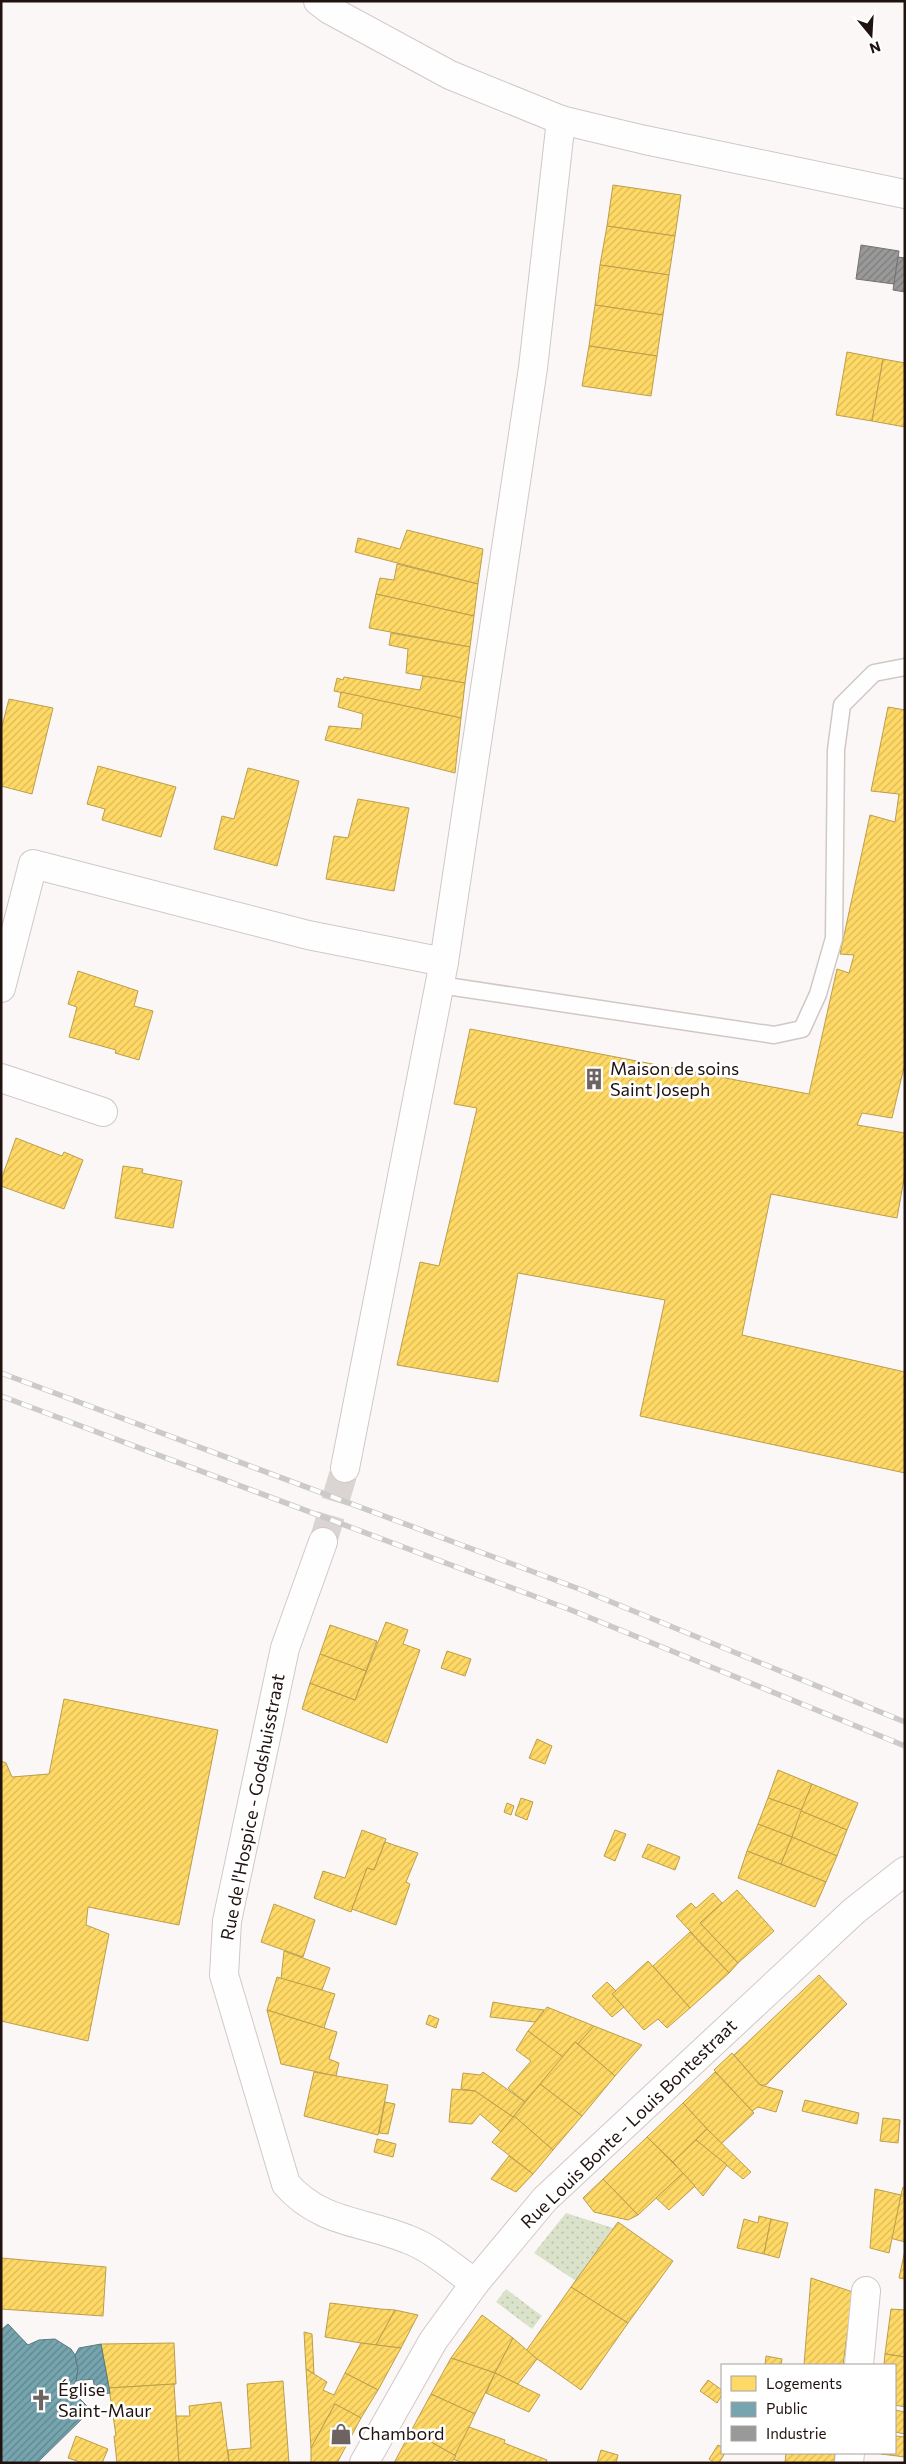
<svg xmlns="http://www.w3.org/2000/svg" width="906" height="2464" viewBox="0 0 906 2464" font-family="Commissioner,sans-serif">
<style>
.park{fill:url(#park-dots)}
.homes{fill:url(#homes-hatch);stroke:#bc9e4c}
.public{fill:url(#public-hatch);stroke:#5c797f}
.industry{fill:url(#industry-hatch);stroke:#757170}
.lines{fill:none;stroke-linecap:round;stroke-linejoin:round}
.street-tunnel{stroke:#dad5d3;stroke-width:28;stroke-dasharray:28 14;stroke-linecap:butt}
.lane-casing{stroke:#d1c8c6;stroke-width:19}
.street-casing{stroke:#d1c8c6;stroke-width:30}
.lane{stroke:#fefefe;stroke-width:16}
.street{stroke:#fefefe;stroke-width:28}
.rail-casing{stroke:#cbcac9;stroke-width:5.5}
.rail{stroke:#fff;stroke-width:4;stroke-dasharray:11;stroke-linecap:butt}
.labels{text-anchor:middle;stroke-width:5;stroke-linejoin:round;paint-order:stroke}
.poi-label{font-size:18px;fill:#20130f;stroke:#fff;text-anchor:start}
.street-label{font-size:18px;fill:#20130f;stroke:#fff}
</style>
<defs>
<pattern id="park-dots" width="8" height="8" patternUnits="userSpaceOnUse" patternTransform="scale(1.25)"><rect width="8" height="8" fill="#dae2c9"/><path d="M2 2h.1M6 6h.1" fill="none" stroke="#bbc1ab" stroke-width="1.8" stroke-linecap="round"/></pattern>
<pattern id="homes-hatch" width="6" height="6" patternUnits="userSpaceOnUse" patternTransform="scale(1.25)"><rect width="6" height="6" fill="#ffd966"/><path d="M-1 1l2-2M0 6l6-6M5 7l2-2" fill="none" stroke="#dab957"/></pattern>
<pattern id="public-hatch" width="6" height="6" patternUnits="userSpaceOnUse" patternTransform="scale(1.25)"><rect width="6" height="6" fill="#76a5af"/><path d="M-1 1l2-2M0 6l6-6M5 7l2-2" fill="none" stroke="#60858d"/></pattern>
<pattern id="industry-hatch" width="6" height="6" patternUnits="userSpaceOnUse" patternTransform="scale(1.25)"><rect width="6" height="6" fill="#999"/><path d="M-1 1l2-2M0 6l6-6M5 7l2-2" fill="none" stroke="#7c7c7b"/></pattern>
</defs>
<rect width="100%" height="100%" fill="#fbf7f6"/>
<!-- park -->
<g class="park">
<polygon points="566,2213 613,2228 576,2281 534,2253"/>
<polygon points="506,2289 542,2316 532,2329 496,2302"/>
</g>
<!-- homes -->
<g class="homes">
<polygon points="613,185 681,195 675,236 607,226"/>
<polygon points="607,226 675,236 669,275 600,265"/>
<polygon points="600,265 669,275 663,315 595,305"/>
<polygon points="595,305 663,315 657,356 589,346"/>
<polygon points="589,346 657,356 651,396 582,386"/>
<polygon points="847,352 883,359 872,421 836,415"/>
<polygon points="883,359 905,363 905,427 872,421"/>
<polygon points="407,530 483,549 478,584 355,552 358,538 400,549"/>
<polygon points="397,564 478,584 474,616 376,594 380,578 394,580"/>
<polygon points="376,594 474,616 470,647 369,628"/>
<polygon points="391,633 470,647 465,683 406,673 408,649 389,645"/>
<polygon points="423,676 465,683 461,718 334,691 337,678 343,680 344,677 420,690"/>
<polygon points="341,692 461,718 455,773 325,740 329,726 361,729 363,714 338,707"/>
<polygon points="9,699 53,708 32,794 1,786 1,730"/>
<polygon points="888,707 905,710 905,1063 892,1118 862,1113 857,1125 905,1133 905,1173 897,1218 771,1194 742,1335 905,1372 905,1473 640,1416 665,1300 518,1273 498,1382 397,1365 420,1262 439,1266 477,1108 454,1104 470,1029 809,1094 837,969 849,973 854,955 840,954 870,815 895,822 899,794 871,791"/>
<polygon points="98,766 176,787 161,837 102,820 105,809 87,804"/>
<polygon points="248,768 299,781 277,866 214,849 222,816 234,819"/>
<polygon points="358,799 409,808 394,891 326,879 334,836 348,838"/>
<polygon points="78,971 138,991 134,1006 153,1011 139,1060 115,1053 116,1050 69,1037 77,1007 68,1004"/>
<polygon points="16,1138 62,1156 64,1152 83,1160 64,1209 1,1186 1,1180"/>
<polygon points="123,1166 143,1169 142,1173 182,1181 173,1228 115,1218"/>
<polygon points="386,1622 408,1630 403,1644 420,1650 387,1743 302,1709 310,1683 355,1700"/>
<polygon points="330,1625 377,1641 366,1671 320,1654"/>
<polygon points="447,1651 471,1659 465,1676 441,1668"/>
<polygon points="320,1654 366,1671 355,1700 310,1683"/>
<polygon points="64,1699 218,1730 179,1925 88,1907 86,1925 109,1934 88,2041 1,2021 1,1761 6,1763 12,1777 49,1774"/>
<polygon points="537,1739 552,1746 545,1764 529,1758"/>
<polygon points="778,1770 812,1784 802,1810 768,1798"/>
<polygon points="812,1784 858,1803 847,1830 801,1811"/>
<polygon points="521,1798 533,1802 527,1820 515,1815"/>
<polygon points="768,1798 802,1810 792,1837 758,1824"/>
<polygon points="507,1803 514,1806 511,1815 504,1812"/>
<polygon points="801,1811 847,1830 837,1856 792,1837"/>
<polygon points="758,1824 792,1837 781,1864 747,1851"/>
<polygon points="362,1830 386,1839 374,1870 367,1868 351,1912 314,1898 323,1871 345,1878"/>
<polygon points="615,1830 626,1834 615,1861 604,1856"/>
<polygon points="792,1837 837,1856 826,1882 781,1864"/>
<polygon points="385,1842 418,1853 406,1882 410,1884 396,1925 352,1909 367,1868 374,1870"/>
<polygon points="648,1844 680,1857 675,1870 642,1857"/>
<polygon points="747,1851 826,1882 815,1907 738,1878"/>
<polygon points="737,1890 774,1931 738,1963 700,1923"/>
<polygon points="713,1893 722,1903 700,1923 738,1963 729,1973 676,1916 691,1903 696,1908"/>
<polygon points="274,1904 315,1920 303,1957 261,1942"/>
<polygon points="690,1932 729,1973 690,2008 653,1966"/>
<polygon points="284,1951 330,1968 322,1990 281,1979"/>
<polygon points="648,1961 690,2008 667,2028 658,2019 644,2030 612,1994"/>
<polygon points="819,1975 847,2004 766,2085 760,2085 734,2055"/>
<polygon points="277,1977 335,1994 324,2028 267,2010"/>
<polygon points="607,1982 616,1991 612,1994 624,2007 612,2017 592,1996"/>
<polygon points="493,2002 515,2006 544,2010 535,2022 490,2017"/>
<polygon points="547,2007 594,2026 578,2044 575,2042 563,2057 528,2031"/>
<polygon points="267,2010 337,2032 329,2059 339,2063 336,2076 281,2064"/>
<polygon points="429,2015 439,2019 436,2028 426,2024"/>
<polygon points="594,2026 642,2045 615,2076 578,2044"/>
<polygon points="528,2031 563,2057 525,2102 508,2088 531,2061 516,2050"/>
<polygon points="575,2042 615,2076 582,2116 540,2084"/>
<polygon points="732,2053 760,2085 783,2091 776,2112 758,2107 752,2111 714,2070"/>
<polygon points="314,2072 388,2085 378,2135 304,2116"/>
<polygon points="483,2072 525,2102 513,2117 475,2091 461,2089 463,2073 480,2075"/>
<polygon points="715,2072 754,2113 721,2144 683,2103"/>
<polygon points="540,2084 582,2116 553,2150 514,2116"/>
<polygon points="452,2089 475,2091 513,2117 501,2132 480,2114 472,2124 449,2122"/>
<polygon points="805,2100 859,2113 857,2124 802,2111"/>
<polygon points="385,2102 395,2104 388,2134 379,2133"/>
<polygon points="683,2103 707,2129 673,2162 647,2137"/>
<polygon points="514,2116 553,2150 533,2174 492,2142"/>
<polygon points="883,2118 900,2120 898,2143 880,2141"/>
<polygon points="707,2129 751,2172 743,2179 696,2140"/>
<polygon points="647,2137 683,2173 638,2215 603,2179"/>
<polygon points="377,2139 396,2144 393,2157 374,2152"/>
<polygon points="696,2140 727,2165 703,2196 673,2162"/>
<polygon points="509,2156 533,2174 516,2192 491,2179"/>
<polygon points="683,2173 695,2186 669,2210 656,2198"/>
<polygon points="603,2179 638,2215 628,2220 594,2212 583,2198"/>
<polygon points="903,2187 905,2188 905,2242 890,2238"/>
<polygon points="875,2189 901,2195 889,2253 870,2248"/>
<polygon points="759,2216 771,2219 764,2254 737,2248 744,2219 758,2223"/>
<polygon points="771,2219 788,2223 779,2258 764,2254"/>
<polygon points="618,2222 673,2261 628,2323 571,2287"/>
<polygon points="905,2250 905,2279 899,2278"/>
<polygon points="1,2258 106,2267 103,2316 1,2309"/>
<polygon points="811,2278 853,2292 843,2365 804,2365"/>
<polygon points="571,2287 628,2323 581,2390 526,2351"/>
<polygon points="330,2303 380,2309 395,2310 376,2345 361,2343 325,2337"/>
<polygon points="891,2309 905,2310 905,2357 885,2354"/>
<polygon points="395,2310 418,2315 401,2348 376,2345"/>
<polygon points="482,2315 513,2338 495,2373 451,2358"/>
<polygon points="304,2332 312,2334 314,2374 306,2369"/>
<polygon points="513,2338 537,2359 518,2384 495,2373"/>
<polygon points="174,2343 176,2384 109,2388 101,2344"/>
<polygon points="361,2343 401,2348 378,2390 345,2373"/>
<polygon points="885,2354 905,2357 905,2407 895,2405 895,2365 884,2365"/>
<polygon points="766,2356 782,2359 781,2365 765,2365"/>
<polygon points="451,2358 495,2373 475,2414 431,2394"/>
<polygon points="306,2369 327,2382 323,2390 334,2395 345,2373 378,2390 361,2418 335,2404 311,2448"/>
<polygon points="495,2373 540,2395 529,2412 486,2393"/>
<polygon points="708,2380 722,2390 722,2395 717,2403 700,2391"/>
<polygon points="283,2381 289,2463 229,2463 228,2450 251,2448 247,2384"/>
<polygon points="174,2384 179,2463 117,2463 114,2436 116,2436 109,2388"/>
<polygon points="431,2394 475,2414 456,2456 411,2431"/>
<polygon points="221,2402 229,2463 179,2463 176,2416 190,2416 189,2406"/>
<polygon points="335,2404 361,2418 337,2463 311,2463 311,2448"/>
<polygon points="895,2410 905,2412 905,2434 895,2432"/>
<polygon points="469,2427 505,2440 504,2443 547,2460 546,2463 463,2463 453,2459"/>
<polygon points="411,2431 456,2456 451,2463 394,2463"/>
<polygon points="76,2436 108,2449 102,2463 83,2463 68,2458"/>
<polygon points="895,2436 905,2437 905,2457 881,2454 895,2453"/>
<polygon points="718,2445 722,2447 722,2453 725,2453 719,2463 714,2463 709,2459"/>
<polygon points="601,2450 618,2455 616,2463 597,2463"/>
<polygon points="786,2453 835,2453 834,2463 785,2463"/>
</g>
<!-- public -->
<g class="public">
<polygon points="8,2324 28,2345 39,2340 55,2339 71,2349 75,2355 78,2369 76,2381 70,2389 91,2410 37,2463 1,2463 1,2330"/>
<polygon points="101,2344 110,2393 96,2395 93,2379 76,2381 78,2369 75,2355 79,2348"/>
</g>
<!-- industry -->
<g class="industry">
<polygon points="861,245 899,251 894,284 856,279"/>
<polygon points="898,257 905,258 905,292 893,290"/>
</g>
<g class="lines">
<!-- street-tunnel -->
<polyline class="street-tunnel" points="323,1542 345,1468"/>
<!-- lane casing -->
<g class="lane-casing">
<polyline id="lane" points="440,985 774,1035 802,1029 818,994 834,938 836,750 842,705 874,673 905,667"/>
</g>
<!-- street casing -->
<g class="street-casing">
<g id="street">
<polyline points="318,1 330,10 450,75 561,120 645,140 905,194"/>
<polyline points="1,988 33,864 308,935 444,962"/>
<polyline points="1,1078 103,1112"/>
<polyline points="345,1468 444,962 533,368 561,120"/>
<path d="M323 1542 285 1648 227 1921 224 1975 286 2184C320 2223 362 2221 407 2239 432 2248 453 2268 475 2283"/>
<polyline points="859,2365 866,2291"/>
<polyline points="364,2463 433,2341 475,2283 545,2199 854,1911 905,1871"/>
<polyline points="849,2463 850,2453"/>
</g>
</g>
<!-- lane -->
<use href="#lane" class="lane"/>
<!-- street -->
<use href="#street" class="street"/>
<!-- rail casing -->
<g class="rail-casing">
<g id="rail">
<polyline points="1,1373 582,1590 905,1722"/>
<polyline points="1,1396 571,1610 905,1746"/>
</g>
</g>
<!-- rail -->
<use href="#rail" class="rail"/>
</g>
<!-- icons -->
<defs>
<g id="building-bare" transform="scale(1.725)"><path d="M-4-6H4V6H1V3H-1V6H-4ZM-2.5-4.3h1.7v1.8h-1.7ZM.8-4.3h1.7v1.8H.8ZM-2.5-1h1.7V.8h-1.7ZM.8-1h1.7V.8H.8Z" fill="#6d6360" stroke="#fff" stroke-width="2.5" paint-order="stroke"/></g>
<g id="church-bare" transform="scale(1.725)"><path d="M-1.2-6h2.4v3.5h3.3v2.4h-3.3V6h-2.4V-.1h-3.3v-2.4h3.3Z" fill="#6d6360" stroke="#fff" stroke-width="2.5" paint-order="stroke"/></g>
<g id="shop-bare" transform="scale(1.725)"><path d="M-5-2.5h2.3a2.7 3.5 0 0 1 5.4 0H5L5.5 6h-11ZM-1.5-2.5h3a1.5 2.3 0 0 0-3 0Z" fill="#6d6360" stroke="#fff" stroke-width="2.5" paint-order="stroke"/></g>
</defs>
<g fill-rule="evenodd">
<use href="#building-bare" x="594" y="1079"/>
<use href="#church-bare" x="41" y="2400"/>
<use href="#shop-bare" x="341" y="2434"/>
</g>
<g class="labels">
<!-- poi labels -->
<g class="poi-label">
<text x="610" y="1075">Maison de soins<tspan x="610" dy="21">Saint Joseph</tspan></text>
<text x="58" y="2396">Église<tspan x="58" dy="21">Saint-Maur</tspan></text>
<text x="358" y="2440">Chambord</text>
</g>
<!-- street labels -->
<g class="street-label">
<text transform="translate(253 1807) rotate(-79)" y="6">Rue de l'Hospice - Godshuisstraat</text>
<text transform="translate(629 2124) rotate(-44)" y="6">Rue Louis Bonte - Louis Bontestraat</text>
</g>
</g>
<!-- border -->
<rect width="906" height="2464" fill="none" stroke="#20130f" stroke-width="5"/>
<!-- legend -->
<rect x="721" y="2364" width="175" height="90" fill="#ffffff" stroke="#a6a19f"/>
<rect x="731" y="2376" width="25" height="15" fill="#ffd966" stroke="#a6a19f"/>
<text x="766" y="2389" font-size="15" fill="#20130f">Logements</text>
<rect x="731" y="2402" width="25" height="15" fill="#76a5af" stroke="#a6a19f"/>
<text x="766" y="2414" font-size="15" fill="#20130f">Public</text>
<rect x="731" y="2426" width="25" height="15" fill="#999999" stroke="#a6a19f"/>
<text x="766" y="2439" font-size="15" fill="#20130f">Industrie</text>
<!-- north arrow -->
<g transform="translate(871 35) rotate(162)" stroke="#ffffff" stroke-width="4" paint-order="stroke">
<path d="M0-4L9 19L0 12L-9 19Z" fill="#20130f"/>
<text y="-8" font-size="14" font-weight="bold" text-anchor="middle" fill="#20130f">N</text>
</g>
</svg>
